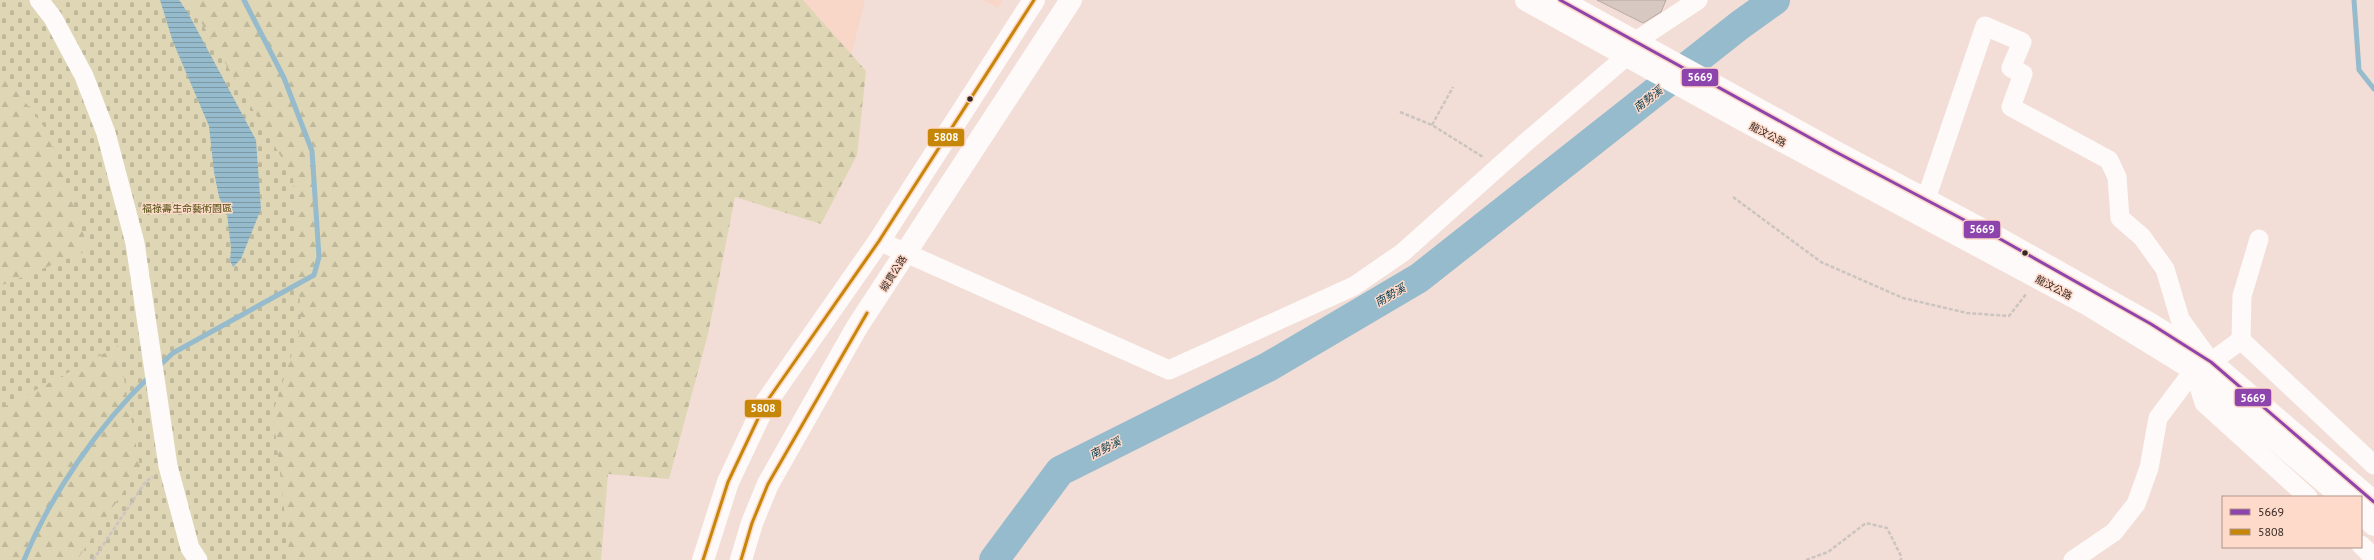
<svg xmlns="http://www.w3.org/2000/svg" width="2374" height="560" viewBox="0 0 2374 560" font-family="'PT Sans','Noto Sans TC',sans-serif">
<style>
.built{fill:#f8d7c8}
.forest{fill:url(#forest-firs)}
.cemetery{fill:url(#cemetery-stones)}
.water{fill:url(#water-rules)}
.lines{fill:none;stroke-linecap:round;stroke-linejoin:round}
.stream{stroke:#96bbcc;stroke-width:5}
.river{stroke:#96bbcc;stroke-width:30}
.building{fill:#d7c9c1;stroke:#b6a8a1}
.path{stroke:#cbc4c1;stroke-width:2.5;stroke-dasharray:4 2;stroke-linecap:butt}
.minor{stroke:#fdfaf9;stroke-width:19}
.major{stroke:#fdfaf9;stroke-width:22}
.bus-1-casing{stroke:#fedaca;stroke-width:6}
.bus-2-casing{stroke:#fedaca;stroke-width:6}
.bus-1{stroke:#8e44ad;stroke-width:3}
.bus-2{stroke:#c68608;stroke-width:3}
.bus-dot{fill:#352822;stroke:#fedaca;stroke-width:1.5}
.labels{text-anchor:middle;stroke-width:3;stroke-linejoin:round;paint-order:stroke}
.street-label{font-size:10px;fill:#352822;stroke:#fedaca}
.park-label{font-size:10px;fill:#505010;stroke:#fedaca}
.water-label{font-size:11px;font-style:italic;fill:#013a4d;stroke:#fedaca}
.line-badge{stroke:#fedaca;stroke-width:1.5}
.badge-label{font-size:11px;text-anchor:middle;font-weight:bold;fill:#fff}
</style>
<defs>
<pattern id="forest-firs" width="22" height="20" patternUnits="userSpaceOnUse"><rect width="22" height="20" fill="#ded6b4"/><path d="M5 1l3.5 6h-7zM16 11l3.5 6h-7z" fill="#bfb89a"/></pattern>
<pattern id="cemetery-stones" width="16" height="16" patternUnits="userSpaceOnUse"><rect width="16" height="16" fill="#ded6b4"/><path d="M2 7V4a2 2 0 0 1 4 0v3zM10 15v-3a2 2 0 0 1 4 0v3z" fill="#bfb89a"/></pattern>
<pattern id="water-rules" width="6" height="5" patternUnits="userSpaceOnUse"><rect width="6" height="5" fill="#96bbcc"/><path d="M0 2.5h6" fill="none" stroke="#7b98a5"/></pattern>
</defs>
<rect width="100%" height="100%" fill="#f2ded6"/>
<!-- built -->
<g class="built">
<polygon points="786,0 865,0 850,60 815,50 822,19"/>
<polygon points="983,0 1001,0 1002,1 998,8"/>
</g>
<!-- forest -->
<polygon class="forest" points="0,0 803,0 866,71 857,155 821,224 735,197 708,334 669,479 608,474 601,560 0,560"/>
<!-- cemetery -->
<polygon class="cemetery" points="0,0 188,0 293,177 301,326 273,412 290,560 77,560 140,467 118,346 0,409 0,286 89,250 48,132 0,69"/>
<!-- water -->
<polygon class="water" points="160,0 179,0 188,13 256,140 261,209 241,259 233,267 230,261 231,248 227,214 219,197 214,172 209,126 173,42"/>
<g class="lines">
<!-- stream -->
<g class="stream">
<polyline points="2354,0 2359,70 2374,89"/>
<polyline points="158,367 173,353 314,275 319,257 312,151 284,78 244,0"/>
<path d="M24 560C51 494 98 426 150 376"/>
</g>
<!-- river -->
<polyline class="river" points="994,560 1060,471 1268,367 1419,278 1740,25 1775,0"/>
</g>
<!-- building -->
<polygon class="building" points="1597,0 1666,0 1661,12 1643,23"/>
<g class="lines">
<!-- path -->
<g class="path">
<polyline points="1400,112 1432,125 1483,157"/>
<polyline points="1432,125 1453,87"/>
<polyline points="1733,197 1821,262 1903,298 1967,313 2009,316 2027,293"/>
<polyline points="93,560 146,481 153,477"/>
<polyline points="1806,560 1828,552 1866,523 1887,528 1901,556 1901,560"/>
</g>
<!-- minor -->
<g class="minor">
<polyline points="39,0 53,18 84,76 106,133 135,243 168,466 190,548 198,560"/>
<polyline points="1636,41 1698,0"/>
<polyline points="1926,199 1985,26 2022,42 2011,68 2023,74 2011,107 2109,160 2117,177 2120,218 2142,237 2165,269 2180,319 2211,362 2241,340 2374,465"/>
<polyline points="879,241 1169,370 1354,286 1402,253 1524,144 1628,55"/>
<polyline points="2241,340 2242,296 2259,239"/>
<polyline points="2194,370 2204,403 2308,497"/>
<polyline points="2361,545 2374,558"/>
<polyline points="2073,560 2114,532 2136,504 2149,468 2158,418 2194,370"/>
</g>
<!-- major -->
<g class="major">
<polyline points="1526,0 1739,118 2085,303 2194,370 2342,497"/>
<polyline points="1560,0 1834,151 2002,240 2151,324 2211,362 2374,502"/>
<polyline points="2361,513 2374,525"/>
<polyline points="703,560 728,482 765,404 879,241 1034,0"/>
<polyline points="741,560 752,523 768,484 857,327 1071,0"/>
</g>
<!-- bus-1 casing -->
<g class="bus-1-casing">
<polyline id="bus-1" points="1560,0 1834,151 2002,240 2151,324 2211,362 2374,502"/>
</g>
<!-- bus-2 casing -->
<g class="bus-2-casing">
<g id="bus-2">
<polyline points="703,560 728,482 765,404 879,241 1034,0"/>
<polyline points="741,560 752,523 768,484 867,313"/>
</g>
</g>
<!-- bus-1 -->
<use href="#bus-1" class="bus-1"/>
<!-- bus-2 -->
<use href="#bus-2" class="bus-2"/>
</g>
<!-- markers -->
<g class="bus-dot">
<circle cx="970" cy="99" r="3.5"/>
<circle cx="2025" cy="253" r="3.5"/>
</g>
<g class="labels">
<!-- street labels -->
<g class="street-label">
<text transform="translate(1768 134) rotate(28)" y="4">龍汶公路</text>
<text transform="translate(893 273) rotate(-57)" y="4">縱貫公路</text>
<text transform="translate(2054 287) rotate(28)" y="4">龍汶公路</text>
</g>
<!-- park labels -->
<g class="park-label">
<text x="187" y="212">福祿壽生命藝術園區</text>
</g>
<!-- water labels -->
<g class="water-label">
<text transform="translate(1648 99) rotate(-38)" y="4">南勢溪</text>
<text transform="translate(1390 295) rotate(-30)" y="4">南勢溪</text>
<text transform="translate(1105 448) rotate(-27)" y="4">南勢溪</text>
</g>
</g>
<g class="line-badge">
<rect x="1681" y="68" width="38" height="19" rx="4" fill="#8e44ad"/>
<rect x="927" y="128" width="38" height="19" rx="4" fill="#c68608"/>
<rect x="1963" y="220" width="38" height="19" rx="4" fill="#8e44ad"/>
<rect x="2234" y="388" width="38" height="19" rx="4" fill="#8e44ad"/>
<rect x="744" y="399" width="38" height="19" rx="4" fill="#c68608"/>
</g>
<g class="badge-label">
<text x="1700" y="81">5669</text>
<text x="946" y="141">5808</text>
<text x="1982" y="233">5669</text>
<text x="2253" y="402">5669</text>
<text x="763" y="412">5808</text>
</g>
<!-- legend -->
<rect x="2222" y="496" width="140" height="52" fill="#fedaca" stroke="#ae9387"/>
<rect x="2230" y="509" width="20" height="6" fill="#8e44ad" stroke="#ae9387"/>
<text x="2258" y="516" font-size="12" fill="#352822">5669</text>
<rect x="2230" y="529" width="20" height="6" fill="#c68608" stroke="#ae9387"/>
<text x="2258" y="536" font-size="12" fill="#352822">5808</text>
</svg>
